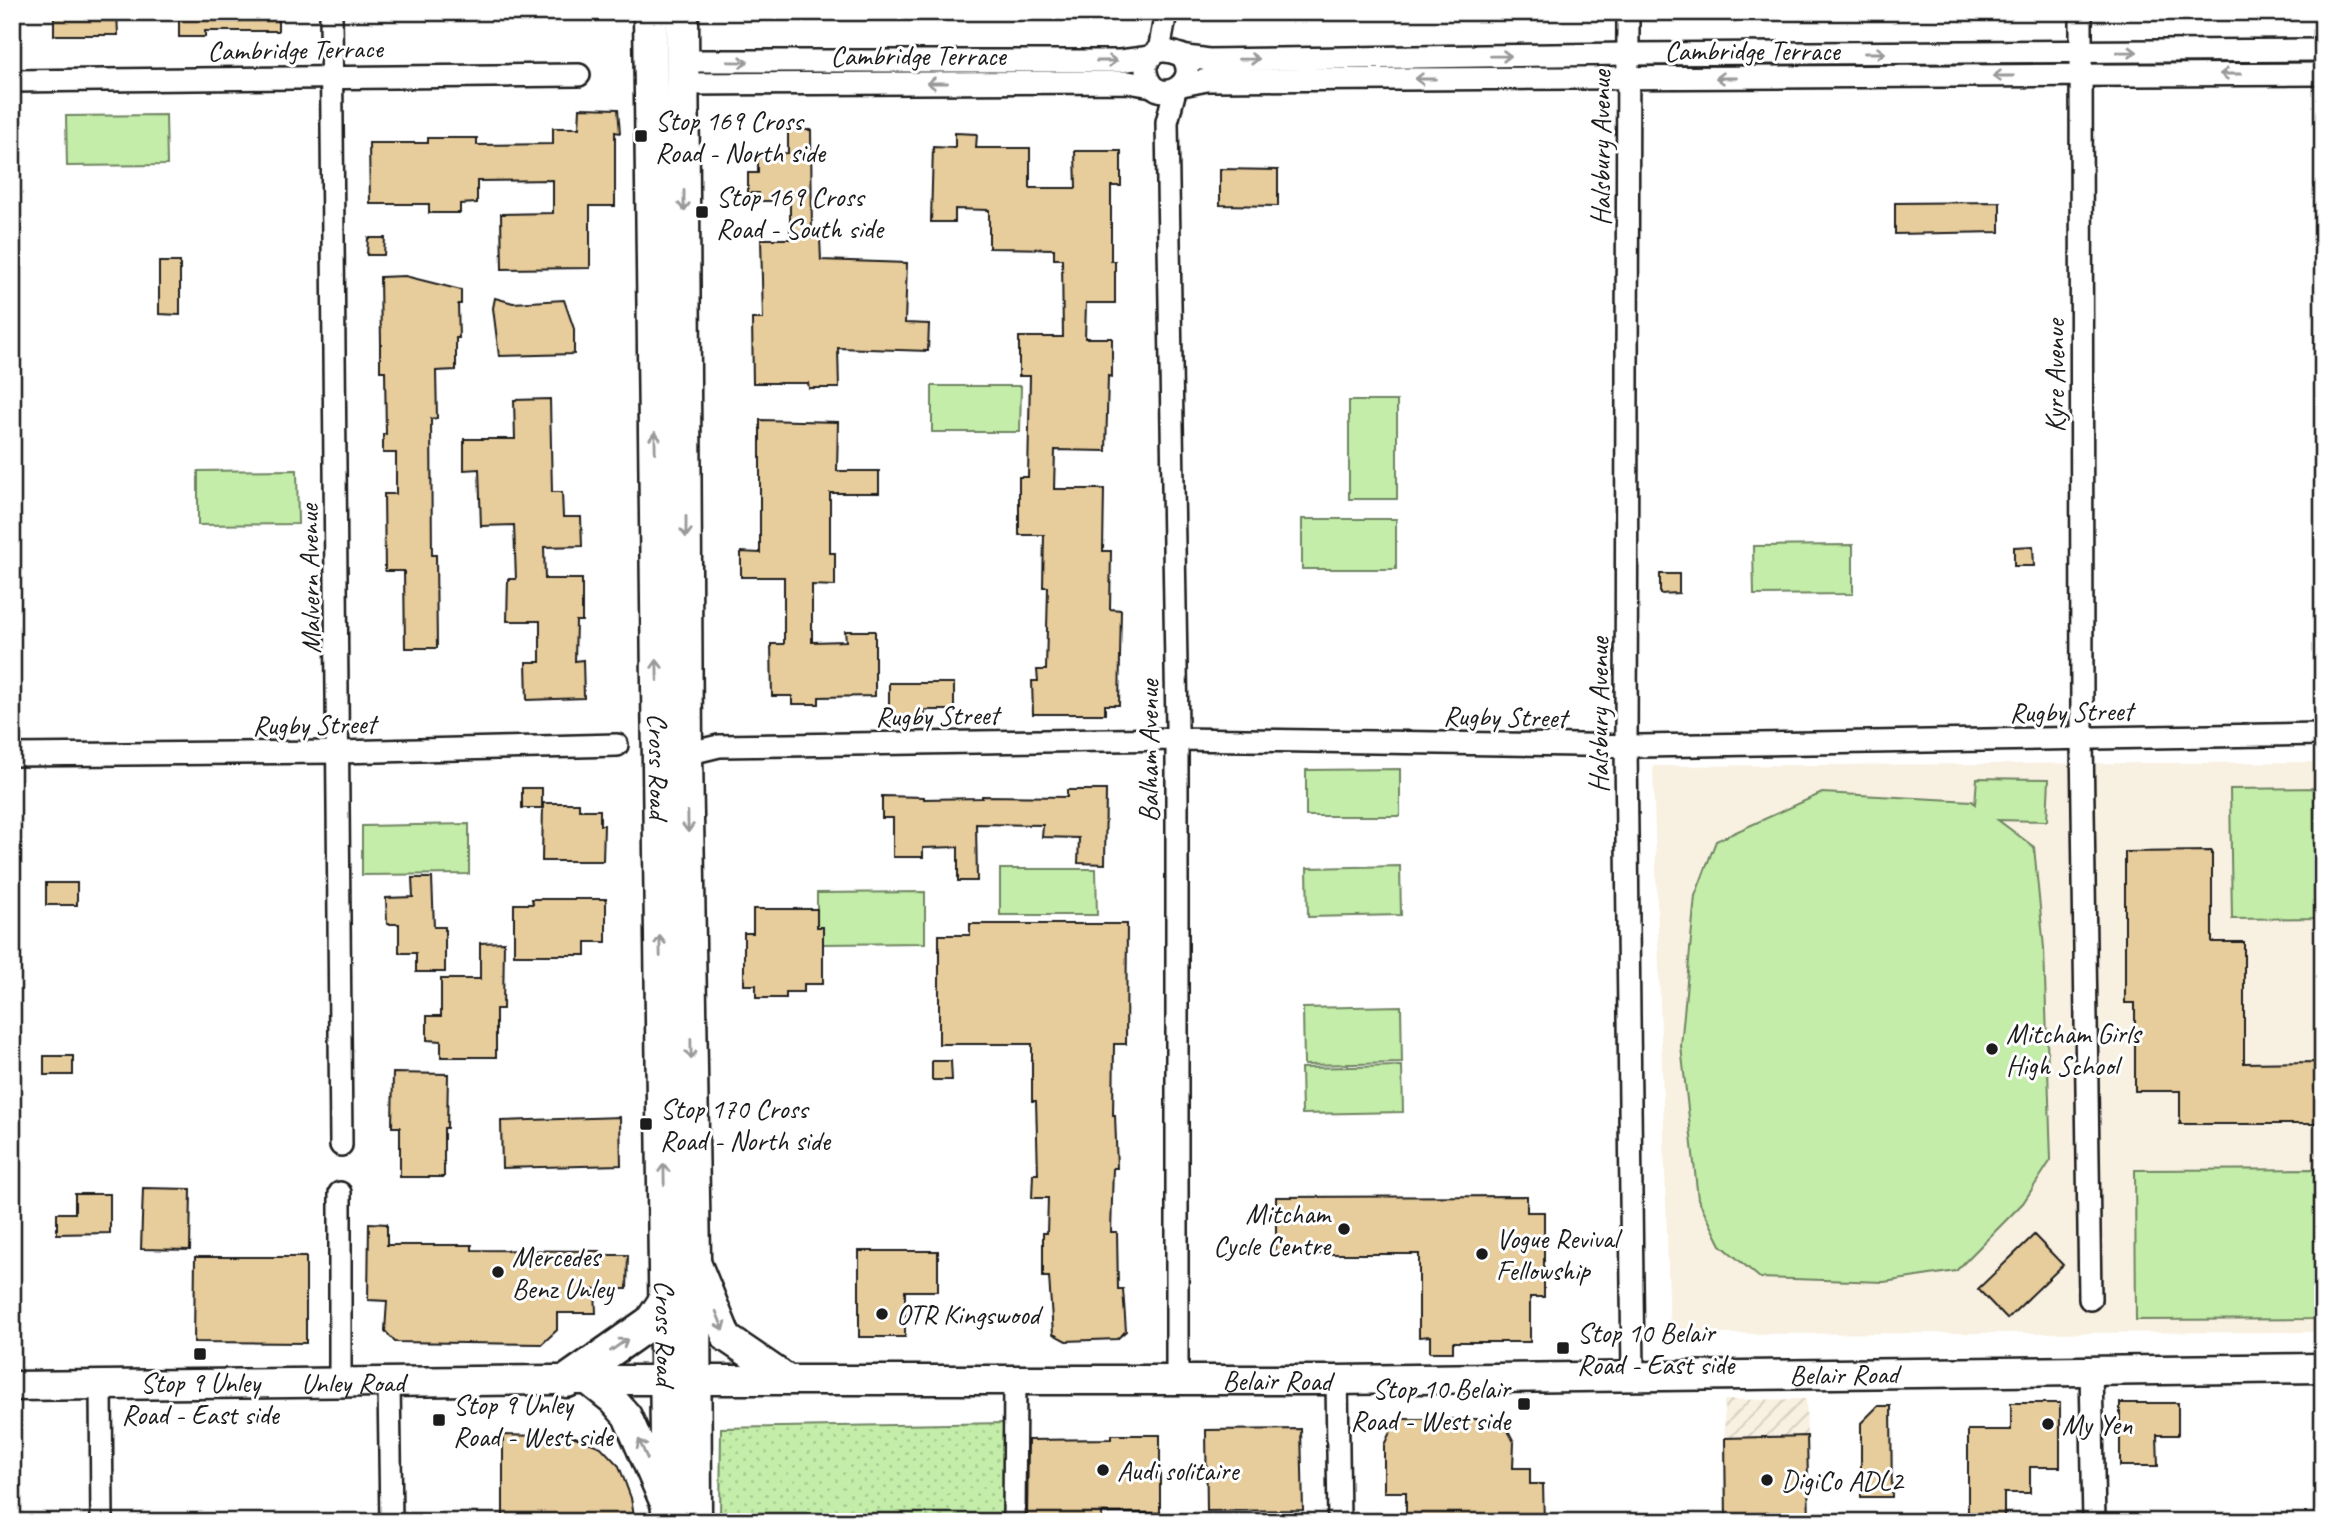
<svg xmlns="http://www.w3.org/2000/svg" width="2335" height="1534" viewBox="0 0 2335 1534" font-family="Caveat,sans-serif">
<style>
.built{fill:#f8f0e1}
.industrial{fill:url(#industrial-furrows)}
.park{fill:url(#park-dots);stroke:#708462;stroke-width:2}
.garden{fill:#c3eda9;stroke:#708462;stroke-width:2}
.building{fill:#e7cc9c;stroke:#1c1c1c;stroke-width:2}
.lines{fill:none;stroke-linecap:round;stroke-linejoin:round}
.minor-casing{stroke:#1c1c1c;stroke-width:26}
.major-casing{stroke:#1c1c1c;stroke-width:33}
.highway-casing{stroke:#1c1c1c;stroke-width:37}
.minor{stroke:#fff;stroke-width:21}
.major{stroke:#fff;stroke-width:28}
.highway{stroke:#fff;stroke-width:32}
.oneway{stroke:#999}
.poi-dot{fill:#1c1c1c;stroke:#fff;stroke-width:2.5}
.labels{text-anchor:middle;stroke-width:6;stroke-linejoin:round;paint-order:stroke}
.street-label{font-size:28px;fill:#1c1c1c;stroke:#fff}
.poi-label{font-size:28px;fill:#1c1c1c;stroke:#fff;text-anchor:start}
</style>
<defs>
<pattern id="industrial-furrows" width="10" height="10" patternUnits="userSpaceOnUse" patternTransform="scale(1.75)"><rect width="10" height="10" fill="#f8f0e1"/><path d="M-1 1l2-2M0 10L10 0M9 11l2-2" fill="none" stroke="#d4cdc0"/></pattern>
<pattern id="park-dots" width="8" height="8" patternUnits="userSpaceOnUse" patternTransform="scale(1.75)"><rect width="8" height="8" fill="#c3eda9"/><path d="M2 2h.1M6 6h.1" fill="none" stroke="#a7cb91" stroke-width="1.8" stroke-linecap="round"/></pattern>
</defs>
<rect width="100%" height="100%" fill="#fff"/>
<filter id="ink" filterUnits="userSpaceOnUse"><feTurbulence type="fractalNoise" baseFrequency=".0143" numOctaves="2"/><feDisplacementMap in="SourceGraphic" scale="14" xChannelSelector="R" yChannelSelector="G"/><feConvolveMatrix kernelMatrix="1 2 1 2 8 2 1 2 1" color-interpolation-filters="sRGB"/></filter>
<g filter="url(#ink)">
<!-- built -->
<polygon class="built" points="2323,762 2323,1332 1670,1334 1653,766"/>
<!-- industrial -->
<polygon class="industrial" points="1806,1399 1809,1522 1726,1522 1724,1400"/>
<!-- park -->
<polygon class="park" points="1005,1423 1007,1522 720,1522 721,1428"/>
<!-- garden -->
<g class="garden">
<polygon points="166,115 167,165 67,166 66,116"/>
<polygon points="932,386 1021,386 1020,432 932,432"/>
<rect x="1349" y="401" width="48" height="98"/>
<polygon points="297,470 298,524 198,525 198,471"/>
<rect x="1302" y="519" width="94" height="50"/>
<polygon points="1853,545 1853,594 1754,595 1753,546"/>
<polygon points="1400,769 1400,816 1306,816 1306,770"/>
<polygon points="1977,778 2049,779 2047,821 1998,820 2034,847 2044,948 2051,1160 2023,1203 1956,1271 1884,1282 1760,1278 1721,1245 1698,1199 1681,1046 1695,896 1716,841 1822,793 1972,801 1975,804"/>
<polygon points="2323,788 2323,918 2232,919 2230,789"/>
<polygon points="469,824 469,874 362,875 362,826"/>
<polygon points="1400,866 1401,915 1308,917 1307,868"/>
<polygon points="1000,869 1096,869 1097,915 1000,915"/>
<polygon points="925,892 925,943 823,944 823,927 817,927 817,893"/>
<polygon points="1401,1006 1402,1063 1304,1065 1303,1008"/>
<polygon points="1402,1066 1403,1112 1302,1114 1301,1068"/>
<polygon points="2323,1169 2323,1319 2136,1320 2135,1170"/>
</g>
<!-- building -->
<g class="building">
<polygon points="54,12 117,12 118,35 54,35"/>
<polygon points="179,12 278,12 278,31 205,31 205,37 179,37"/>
<polygon points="580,108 618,109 620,133 615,132 615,206 590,206 590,268 502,269 501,214 553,213 553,180 477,181 477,203 460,204 460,213 429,213 429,204 370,204 369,143 428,143 428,138 477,138 477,145 553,144 553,128 579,128"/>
<polygon points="788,130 811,130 812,238 820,238 821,260 907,263 905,323 929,324 928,351 838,348 839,388 809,388 808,383 753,383 752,319 763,319 761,239 790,239 790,201 759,201 759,193 748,193 748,173 758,173 758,154 788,153"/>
<polygon points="955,133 977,134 976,148 1030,148 1030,188 1076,188 1075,151 1121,151 1121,186 1111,186 1111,261 1115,261 1115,303 1086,303 1085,338 1112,338 1112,377 1108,376 1106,451 1055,450 1054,489 1104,489 1103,551 1111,551 1110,609 1121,610 1119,705 1105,705 1105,714 1033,714 1032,681 1038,681 1037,670 1046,670 1048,587 1043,587 1044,535 1019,535 1019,477 1028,477 1030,376 1019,376 1019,337 1063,337 1062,259 1054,259 1054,249 989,248 989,210 955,209 955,222 931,222 933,147 955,148"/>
<polygon points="1220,169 1278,170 1278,206 1220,205"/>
<polygon points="2000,202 2000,232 1895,234 1895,203"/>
<polygon points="368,238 385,238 384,255 367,255"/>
<polygon points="159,262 180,262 180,315 159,314"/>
<polygon points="405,276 461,290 461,304 458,304 459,338 456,338 456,370 436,371 437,418 431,419 432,555 436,555 437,648 405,648 404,571 385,571 384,494 396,494 396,453 383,453 383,434 386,434 385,371 380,371 380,344 381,344 380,277"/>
<polygon points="495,298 513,303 564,300 574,329 574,354 499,356 493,308"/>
<polygon points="550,399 552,492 562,492 563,517 581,517 582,546 544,547 545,579 582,579 582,621 576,621 575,661 583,660 584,698 527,700 526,662 540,662 540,621 507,621 508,579 516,579 514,525 481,526 479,469 464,470 464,439 515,439 514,400"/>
<polygon points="760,420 838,422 837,471 879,471 879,493 830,493 830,553 835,553 835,586 812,585 812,642 846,641 845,631 875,631 875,696 819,697 819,704 792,704 792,696 772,696 771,644 784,644 784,577 741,577 741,552 760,553"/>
<polygon points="2033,546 2034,566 2014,566 2014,547"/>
<polygon points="1660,574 1679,574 1679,593 1660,594"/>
<polygon points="889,683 954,683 954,710 925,710 925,720 889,720"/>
<rect x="522" y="788" width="20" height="20"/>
<polygon points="1067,790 1106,790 1105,864 1078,863 1079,838 1042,837 1043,825 976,824 977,881 958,881 958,847 923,848 923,857 893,857 893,818 882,818 882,796 924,797 924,799 982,798 982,796 1067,797"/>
<polygon points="543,803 579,803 579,810 600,810 600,825 604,825 603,861 542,861"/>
<polygon points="2212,851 2212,942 2244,942 2244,1063 2323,1062 2323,1124 2180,1124 2180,1091 2135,1091 2135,1003 2125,1003 2125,852"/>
<polygon points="412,878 432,878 434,927 445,927 445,972 416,972 416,953 399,953 399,924 387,924 386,898 413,897"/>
<rect x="46" y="883" width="31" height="22"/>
<polygon points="532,899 606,899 606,942 586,942 586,955 514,955 514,904 533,904"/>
<polygon points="753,909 817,909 817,927 823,927 823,984 804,984 804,992 786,992 786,998 756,998 756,985 744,985 744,933 753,933"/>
<polygon points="970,924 1127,924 1126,1044 1114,1044 1113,1115 1115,1115 1117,1168 1113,1168 1111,1232 1117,1232 1118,1289 1123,1289 1126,1331 1117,1339 1066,1341 1053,1334 1049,1277 1043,1277 1043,1233 1047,1233 1048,1198 1032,1198 1033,1174 1038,1174 1036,1101 1032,1101 1032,1044 939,1044 939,935 970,935"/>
<polygon points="504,942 503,1009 496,1009 496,1057 441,1057 441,1041 427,1040 427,1016 441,1016 441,979 480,979 480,943"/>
<rect x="44" y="1056" width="29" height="19"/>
<polygon points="932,1061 951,1061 952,1080 932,1080"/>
<polygon points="393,1073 448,1074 447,1128 444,1128 444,1177 400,1177 400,1127 392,1127"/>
<polygon points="620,1117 621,1165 502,1168 501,1121"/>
<polygon points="143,1188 191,1189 190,1250 141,1249"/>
<polygon points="75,1194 110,1194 110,1233 57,1234 57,1213 75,1213"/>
<polygon points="1527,1196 1527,1212 1544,1212 1544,1297 1530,1297 1530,1342 1453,1342 1453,1352 1430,1352 1430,1336 1419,1337 1419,1254 1276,1254 1276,1197"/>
<polygon points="369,1223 387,1224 387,1245 472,1245 472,1250 600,1251 599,1255 628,1255 627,1289 595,1289 596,1313 557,1313 557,1330 542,1344 395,1342 385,1331 387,1301 368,1300"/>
<polygon points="2034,1235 2063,1265 2007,1319 1978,1289"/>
<polygon points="859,1251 938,1251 938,1291 905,1291 905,1337 859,1337"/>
<polygon points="195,1257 306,1257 306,1343 194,1342"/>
<polygon points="2011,1403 2060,1403 2060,1467 2030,1467 2030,1493 2004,1493 2004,1522 1968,1522 1968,1430 2011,1430"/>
<polygon points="2120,1403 2178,1403 2178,1435 2157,1435 2158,1466 2120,1466"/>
<polygon points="1878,1406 1891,1406 1892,1497 1861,1497 1861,1423"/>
<polygon points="1396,1419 1502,1419 1514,1442 1513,1468 1530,1468 1530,1484 1543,1484 1544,1522 1406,1522 1406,1492 1384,1492 1384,1445"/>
<polygon points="1301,1429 1303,1510 1207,1511 1206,1430"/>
<polygon points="503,1435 575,1437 601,1447 619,1466 631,1498 635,1522 536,1522 536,1517 503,1517"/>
<polygon points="1111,1435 1160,1435 1160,1513 1102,1513 1102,1522 1027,1522 1028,1440 1111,1439"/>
<polygon points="1807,1436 1809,1522 1726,1522 1725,1438"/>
</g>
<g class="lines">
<!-- minor casing -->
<g class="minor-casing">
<g id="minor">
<polyline points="331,12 341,1145"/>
<polyline points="1628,12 1626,746 1633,1376"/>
<polyline points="2081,12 2082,739 2090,1299"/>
<polyline points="1159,51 1166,12"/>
<path d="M1181 55C1203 82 1160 107 1148 79 1146 74 1145 68 1147 63 1154 47 1168 50 1180 55 1188 58 1199 58 1208 60L1628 54 2323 50"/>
<polyline points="683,61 1120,61 1151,57"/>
<polyline points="12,81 579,75"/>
<polyline points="684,84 1128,82 1152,86"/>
<polyline points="1182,85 1207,80 2323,74"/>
<polyline points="1175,90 1167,122 1177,727 1177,1380"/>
<polyline points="686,754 719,746 1177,739 1641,746 2323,734"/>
<polyline points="12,755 339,752 617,745"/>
<polyline points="340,1193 340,1383"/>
<polyline points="2091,1370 2094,1522"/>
<polyline points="1337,1380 1339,1522"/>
<polyline points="389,1383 391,1522"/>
<polyline points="101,1385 102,1522"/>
<polyline points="1014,1522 1015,1380"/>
</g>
</g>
<!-- major casing -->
<g class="major-casing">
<g id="major">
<polyline points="696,1262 727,1338 787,1379"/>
<polyline points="589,1381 613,1400 627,1416 666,1506"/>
<path id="s1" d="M12 1386 556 1380H1337L2323 1368"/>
</g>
</g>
<!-- highway casing -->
<g class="highway-casing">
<g id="highway">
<path id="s2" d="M650 12 668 1522"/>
<polyline points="682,12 686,754 694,1258 695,1522"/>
<polyline points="567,1381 651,1322 665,1301"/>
</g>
</g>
<!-- minor -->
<use href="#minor" class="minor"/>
<!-- major -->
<use href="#major" class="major"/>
<!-- highway -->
<use href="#highway" class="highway"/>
</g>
<!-- one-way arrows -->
<defs><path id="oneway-shaft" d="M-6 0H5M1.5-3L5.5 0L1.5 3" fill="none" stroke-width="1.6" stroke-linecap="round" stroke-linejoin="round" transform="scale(1.75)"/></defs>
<g class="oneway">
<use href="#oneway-shaft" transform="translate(2127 52) rotate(-1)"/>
<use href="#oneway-shaft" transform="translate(1875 53)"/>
<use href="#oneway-shaft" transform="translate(1501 56) rotate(-1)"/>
<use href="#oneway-shaft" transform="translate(1249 59) rotate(-1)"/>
<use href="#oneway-shaft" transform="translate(1107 61)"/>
<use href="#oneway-shaft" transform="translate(738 62) rotate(1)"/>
<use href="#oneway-shaft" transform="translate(2230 74) rotate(180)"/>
<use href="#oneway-shaft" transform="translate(2003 76) rotate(180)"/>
<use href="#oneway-shaft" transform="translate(1726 78) rotate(180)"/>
<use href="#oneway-shaft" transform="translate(1425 79) rotate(180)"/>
<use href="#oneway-shaft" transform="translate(937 83) rotate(180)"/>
<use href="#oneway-shaft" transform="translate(684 201) rotate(90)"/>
<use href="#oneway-shaft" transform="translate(655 442) rotate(-91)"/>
<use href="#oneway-shaft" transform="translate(686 527) rotate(90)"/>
<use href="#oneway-shaft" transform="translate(657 670) rotate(-91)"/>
<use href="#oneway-shaft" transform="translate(688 822) rotate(89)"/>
<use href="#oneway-shaft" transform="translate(660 946) rotate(-91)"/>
<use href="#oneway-shaft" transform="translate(691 1049) rotate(89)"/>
<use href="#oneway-shaft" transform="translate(664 1174) rotate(-91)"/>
<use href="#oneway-shaft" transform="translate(720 1321) rotate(68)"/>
<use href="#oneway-shaft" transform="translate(619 1345) rotate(-35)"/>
<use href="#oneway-shaft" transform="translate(643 1449) rotate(-114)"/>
</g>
</g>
<!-- markers -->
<g class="poi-dot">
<rect x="634" y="129" width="14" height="14" rx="3.5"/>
<rect x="695" y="205" width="14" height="14" rx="3.5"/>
<circle cx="1992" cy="1049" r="7"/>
<rect x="639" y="1117" width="14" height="14" rx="3.5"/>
<circle cx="1344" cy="1229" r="7"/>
<circle cx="1482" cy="1254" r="7"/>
<circle cx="498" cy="1272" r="7"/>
<circle cx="882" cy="1314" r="7"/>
<rect x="1556" y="1341" width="14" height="14" rx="3.5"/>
<rect x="193" y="1347" width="14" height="14" rx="3.5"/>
<rect x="1517" y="1397" width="14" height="14" rx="3.5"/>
<rect x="432" y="1413" width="14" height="14" rx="3.5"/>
<circle cx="2048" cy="1424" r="7"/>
<circle cx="1103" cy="1470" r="7"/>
<circle cx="1767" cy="1480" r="7"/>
</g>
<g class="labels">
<!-- street labels -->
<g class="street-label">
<text transform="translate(295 49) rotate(-1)" y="10">Cambridge Terrace</text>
<text x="1752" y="60">Cambridge Terrace</text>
<text x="918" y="65">Cambridge Terrace</text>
<text transform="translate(1600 148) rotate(-90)" y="10">Halsbury Avenue</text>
<text transform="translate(2054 376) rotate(-90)" y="10">Kyre Avenue</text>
<text transform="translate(309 579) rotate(-91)" y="10">Malvern Avenue</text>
<text transform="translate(2071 711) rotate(-1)" y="10">Rugby Street</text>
<text transform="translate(937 715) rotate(-1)" y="10">Rugby Street</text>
<text transform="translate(1598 715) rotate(-90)" y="10">Halsbury Avenue</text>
<text transform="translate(1505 716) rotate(1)" y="10">Rugby Street</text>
<text transform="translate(314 724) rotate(-1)" y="10">Rugby Street</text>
<text transform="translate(1148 751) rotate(-90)" y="10">Balham Avenue</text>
<text dy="10" stroke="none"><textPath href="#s2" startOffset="754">Cross Road</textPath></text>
<text dy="10" stroke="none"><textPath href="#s2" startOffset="1321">Cross Road</textPath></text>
<text dy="10" stroke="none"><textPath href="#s1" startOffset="1832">Belair Road</textPath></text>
<text dy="10" stroke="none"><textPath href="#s1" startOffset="1265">Belair Road</textPath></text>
<text dy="10" stroke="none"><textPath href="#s1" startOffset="341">Unley Road</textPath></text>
</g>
<!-- poi labels -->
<g class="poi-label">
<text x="655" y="130">Stop 169 Cross<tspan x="655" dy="32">Road - North side</tspan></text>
<text x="716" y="206">Stop 169 Cross<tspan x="716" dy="32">Road - South side</tspan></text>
<text x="2006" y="1043">Mitcham Girls<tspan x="2006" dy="32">High School</tspan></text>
<text x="660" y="1118">Stop 170 Cross<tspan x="660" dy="32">Road - North side</tspan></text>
<text x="1330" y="1223" text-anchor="end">Mitcham<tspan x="1330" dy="32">Cycle Centre</tspan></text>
<text x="1496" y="1248">Vogue Revival<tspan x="1496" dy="32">Fellowship</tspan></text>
<text x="512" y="1266">Mercedes<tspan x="512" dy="32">Benz Unley</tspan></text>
<text x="896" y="1324">OTR Kingswood</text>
<text x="1577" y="1342">Stop 10 Belair<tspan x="1577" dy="32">Road - East side</tspan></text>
<text x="200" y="1392" text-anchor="middle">Stop 9 Unley<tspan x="200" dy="32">Road - East side</tspan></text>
<text x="1510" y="1398" text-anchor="end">Stop 10 Belair<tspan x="1510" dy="32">Road - West side</tspan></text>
<text x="453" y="1414">Stop 9 Unley<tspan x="453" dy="32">Road - West side</tspan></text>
<text x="2062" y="1434">My Yen</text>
<text x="1117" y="1480">Audi solitaire</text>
<text x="1781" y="1490">DigiCo ADL2</text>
</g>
</g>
<!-- margin -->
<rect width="2335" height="1534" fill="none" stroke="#fff" stroke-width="42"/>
<rect x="21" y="21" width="2293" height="1492" fill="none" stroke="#1c1c1c" stroke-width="2.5" filter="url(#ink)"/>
</svg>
